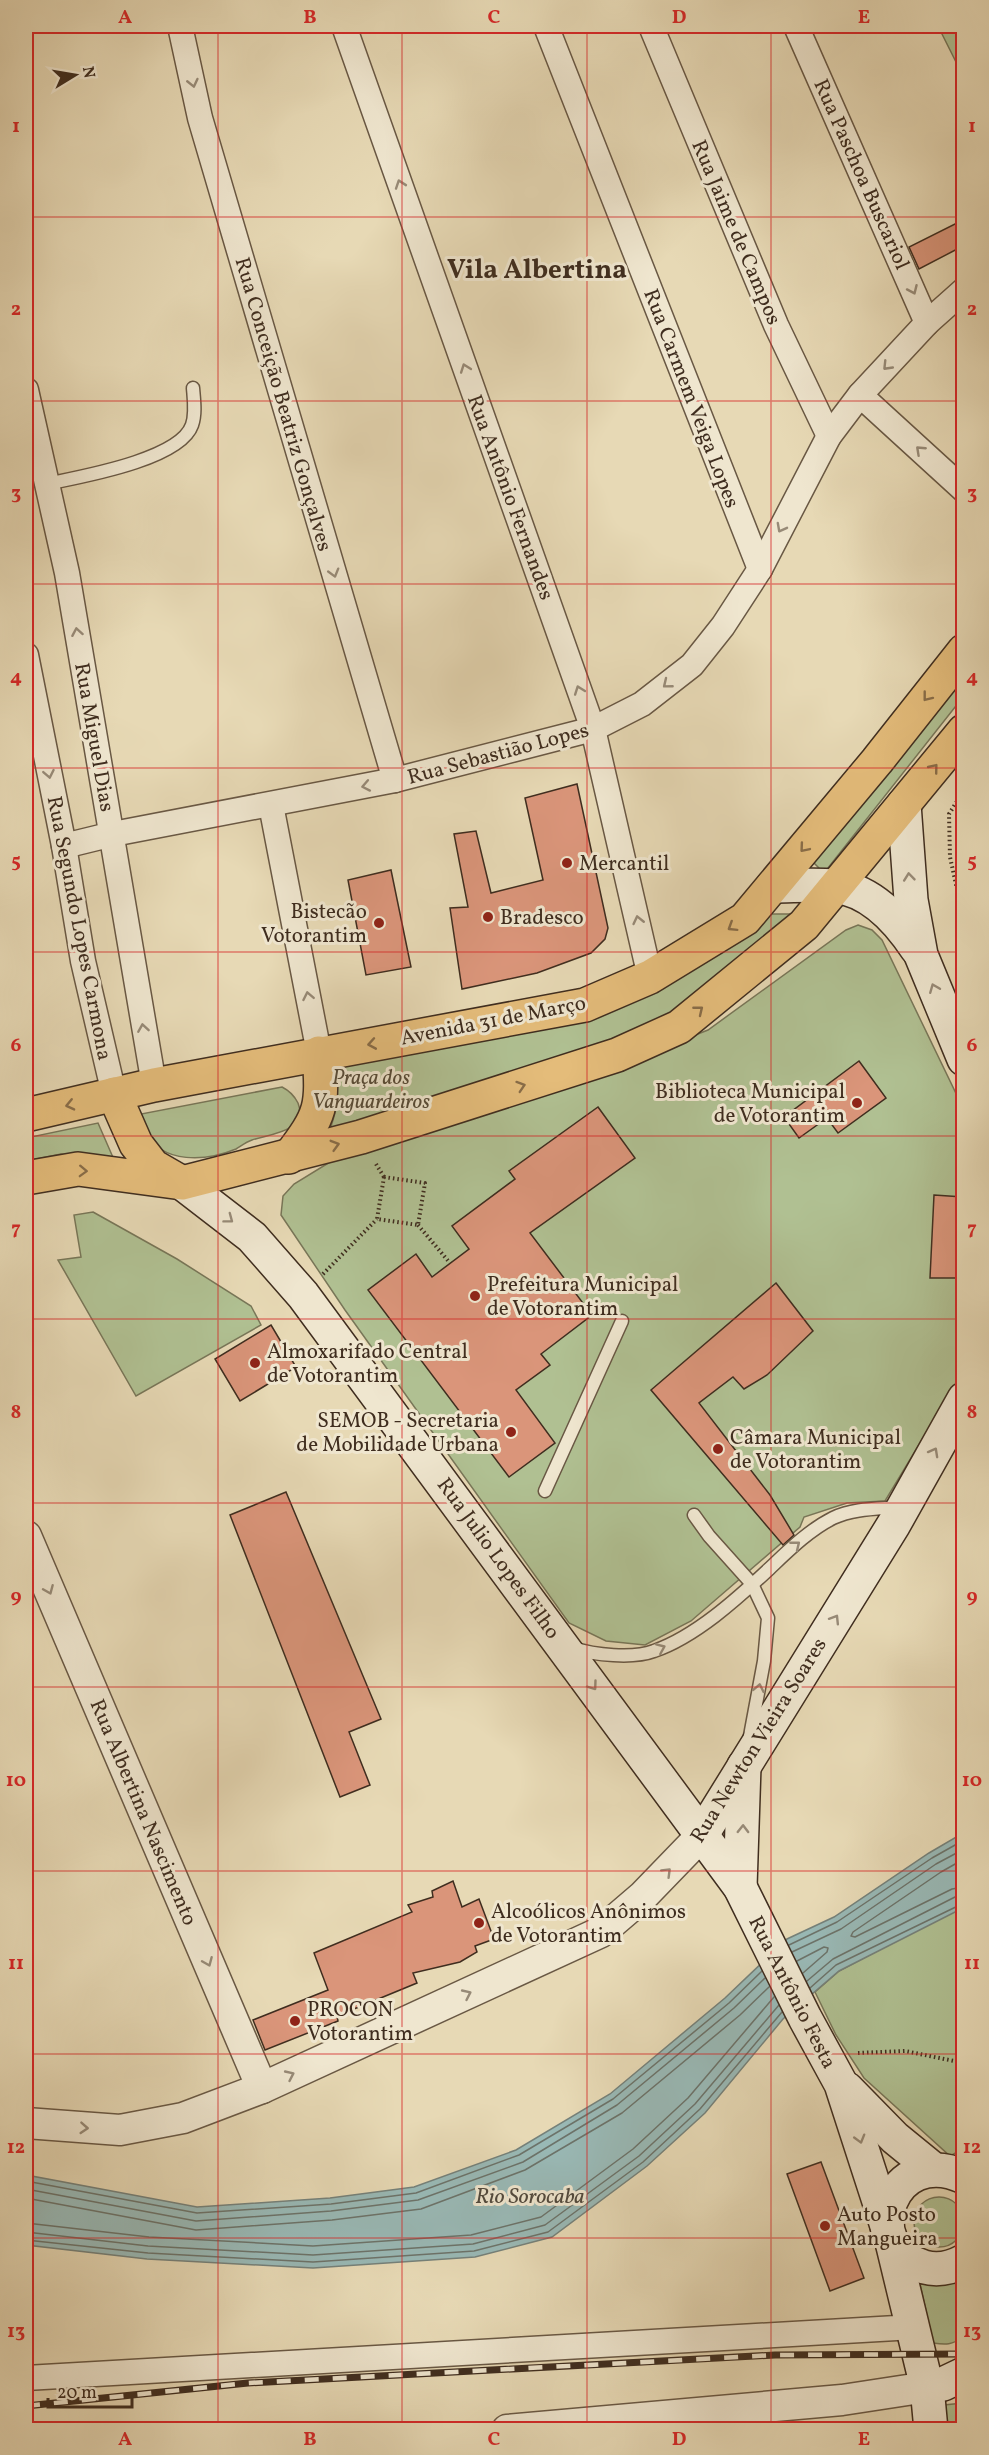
<svg xmlns="http://www.w3.org/2000/svg" width="989" height="2455" viewBox="0 0 989 2455" font-family="Vollkorn,serif">
<style>
.green{fill:#b0c092;stroke:#787658;stroke-width:1.5}
.water{fill:#99b9b6;stroke:#75817a;stroke-width:1.5}
.lines{fill:none;stroke-linecap:round;stroke-linejoin:round}
.shore{stroke:#6c736a;stroke-width:1.5}
.building{fill:#da957a;stroke:#3f2d1f;stroke-width:1.5}
.service-casing{stroke:#695844;stroke-width:15}
.minor-casing{stroke:#695844;stroke-width:27}
.tertiary-casing{stroke:#695844;stroke-width:33}
.secondary-casing{stroke:#3f2d1f;stroke-width:36}
.trunk-casing{stroke:#3f2d1f;stroke-width:36}
.path{stroke:#3f2d1f;stroke-width:4;stroke-dasharray:1.5 3;stroke-linecap:butt}
.service{stroke:#efe6cf;stroke-width:12}
.minor{stroke:#efe6cf;stroke-width:24}
.tertiary{stroke:#efe6cf;stroke-width:30}
.secondary{stroke:#efe6cf;stroke-width:33}
.trunk{stroke:#e4bc7a;stroke-width:33}
.rail-casing{stroke:#3f2d1f;stroke-width:7}
.rail{stroke:#efe6cf;stroke-width:4.5;stroke-dasharray:14;stroke-linecap:butt}
.oneway{stroke:#978a77}
.oneway2{stroke:#896d48}
.grid{fill:none;stroke:#d62828;stroke-width:1.5;stroke-opacity:0.55}
.poi-dot{fill:#8f2418;stroke:#efe6cf;stroke-width:2}
.labels{text-anchor:middle;stroke-width:6;stroke-linejoin:round;paint-order:stroke}
.street-label{font-size:21px;fill:#3f2d1f;stroke:#efe6cf}
.poi-label{font-size:21px;fill:#3f2d1f;stroke:#efe6cf;text-anchor:start}
.park-label{font-size:21px;font-style:italic;fill:#564a36;stroke:#efe6cf}
.water-label{font-size:22px;font-style:italic;fill:#51493d;stroke:#efe6cf}
.district-label{font-size:27px;font-weight:bold;fill:#3f2d1f;stroke:#efe6cf}
.neatline{fill:none;stroke:#d62828;stroke-width:2}
.grid-label{font-size:20px;text-anchor:middle;font-weight:bold;fill:#d62828}
</style>
<rect width="100%" height="100%" fill="#e7d9b5"/>
<filter id="stains"><feTurbulence type="fractalNoise" baseFrequency=".00333" numOctaves="4"/><feColorMatrix values="0 0 0 0 .2 0 0 0 0 .09 0 0 0 0 .02 0 0 0 .5 -.17"/></filter>
<radialGradient id="worn" r=".72"><stop offset=".6" stop-color="#630" stop-opacity="0"/><stop offset="1" stop-color="#630" stop-opacity=".3"/></radialGradient>
<!-- green -->
<g class="green">
<polygon points="938,26 963,26 963,76"/>
<polygon points="963,663 963,697 824,873 807,856"/>
<path d="M771 914H799L762 950 654 1025 328 1135C338 1107 341 1096 332 1067L725 945Z"/>
<polygon points="858,925 872,930 882,940 963,1108 963,1372 885,1501 847,1503 804,1517 800,1527 691,1621 645,1645 606,1641 569,1623 345,1310 281,1215 283,1196 294,1184 330,1162 549,1092 708,1030 846,930"/>
<path d="M282 1087C290 1091 294 1095 298 1103 309 1132 269 1134 252 1140 246 1142 241 1146 236 1149 207 1161 162 1165 146 1132 143 1127 142 1120 141 1114Z"/>
<polygon points="98,1123 115,1162 61,1154 26,1161 26,1138"/>
<polygon points="93,1212 177,1259 251,1306 261,1325 136,1396 58,1260 81,1257 74,1215"/>
<polygon points="963,1905 963,2149 950,2156 864,2078 836,2035 815,1992 839,1971"/>
<circle cx="939" cy="2222" r="25"/>
<path d="M955 2280 963 2337C952 2345 946 2345 933 2343L920 2284 941 2285Z"/>
<polygon points="963,2403 963,2429 947,2429 944,2405"/>
</g>
<!-- water -->
<polygon class="water" points="963,1833 963,1908 839,1971 783,2019 705,2113 647,2166 552,2237 475,2257 313,2268 147,2259 26,2245 26,2175 197,2207 330,2198 414,2187 516,2150 610,2094 725,1998 787,1939 834,1917 929,1853"/>
<g class="lines">
<!-- shore -->
<g class="shore">
<polyline points="964,1859 941,1872 853,1932 851,1936 855,1937 952,1889 964,1887"/>
<polyline points="789,1945 837,1922 932,1858 964,1840"/>
<polyline points="792,1952 841,1929 936,1864 964,1849"/>
<polyline points="797,1961 824,1947 828,1948 827,1952 803,1973"/>
<polyline points="807,1981 833,1959 955,1897 964,1896"/>
<polyline points="810,1988 836,1965 964,1903"/>
<polyline points="26,2181 197,2213 331,2204 416,2193 519,2155 613,2099 729,2003 762,1971"/>
<polyline points="26,2189 196,2221 331,2211 418,2200 523,2162 617,2105 734,2008 765,1978"/>
<polyline points="26,2198 196,2230 332,2220 421,2209 525,2170 622,2113 740,2015 769,1987"/>
<polyline points="26,2223 149,2237 313,2246 471,2235 541,2217 633,2149 688,2098 774,1997"/>
<polyline points="26,2232 148,2246 313,2255 473,2244 545,2225 639,2156 695,2104 779,2005"/>
<polyline points="26,2240 148,2253 313,2262 474,2251 548,2232 643,2162 700,2109 782,2012"/>
</g>
</g>
<!-- building -->
<g class="building">
<polygon points="963,220 963,246 919,269 909,247"/>
<polygon points="577,784 608,928 605,939 591,953 537,973 462,989 450,908 468,907 454,834 476,831 491,893 543,880 525,798"/>
<polygon points="391,870 411,967 366,975 348,880"/>
<polygon points="859,1061 886,1098 838,1133 827,1118 799,1138 784,1117"/>
<polygon points="598,1107 635,1158 530,1233 592,1315 541,1354 550,1365 516,1390 555,1443 509,1477 368,1290 416,1254 432,1277 469,1249 452,1226 515,1179 509,1171"/>
<polygon points="934,1195 963,1197 960,1278 930,1278"/>
<polygon points="776,1283 813,1331 767,1375 744,1389 733,1377 699,1403 770,1495 794,1535 783,1545 651,1390"/>
<polygon points="271,1325 296,1367 240,1401 215,1359"/>
<polygon points="286,1492 381,1719 349,1732 370,1785 340,1797 230,1515"/>
<polygon points="453,1881 462,1907 479,1899 494,1939 475,1946 477,1952 460,1962 413,1973 417,1983 337,2016 338,2021 265,2050 253,2020 328,1990 314,1953 412,1912 408,1905 433,1897 432,1891"/>
<polygon points="821,2162 864,2278 830,2291 787,2174"/>
</g>
<g class="lines">
<!-- service casing -->
<g class="service-casing">
<g id="service">
<path d="M46 484C79 477 180 460 192 425 196 414 194 400 193 388"/>
<polyline points="545,1491 622,1321"/>
<polyline points="694,1515 709,1536 752,1584 768,1618 764,1661 750,1736"/>
<path d="M573 1648C594 1655 633 1659 654 1651 695 1637 737 1599 769 1569 788 1551 809 1530 833 1518 854 1508 878 1509 900 1507"/>
</g>
</g>
<!-- minor casing -->
<g class="minor-casing">
<g id="minor">
<polyline points="180,26 200,118 395,780"/>
<polyline points="344,26 593,729 650,977"/>
<polyline points="546,26 760,569"/>
<polyline points="651,26 776,325 829,436"/>
<polyline points="796,26 927,323"/>
<polyline points="26,390 67,573 154,1085"/>
<polyline points="860,395 964,490"/>
<polyline points="26,655 64,846 83,961 114,1094"/>
<polyline points="271,805 319,1053"/>
<polyline points="64,846 113,834 395,780 593,729 642,704 692,665 723,626 760,569 829,436 860,395 927,323 964,290"/>
<polyline points="26,2378 914,2327"/>
</g>
</g>
<!-- tertiary casing -->
<g class="tertiary-casing">
<g id="tertiary">
<polyline points="26,1536 262,2088"/>
<polyline points="26,2123 120,2130 183,2118 262,2088 601,1932 643,1896 701,1836"/>
<polyline points="507,2430 842,2400 927,2387"/>
</g>
</g>
<!-- secondary casing -->
<g class="secondary-casing">
<g id="secondary">
<polyline points="904,804 911,900 921,955 964,1059"/>
<path d="M773 886C793 886 814 884 834 886 870 890 898 920 917 949"/>
<polyline points="182,1183 252,1237 303,1295 740,1887 805,2018 841,2084 887,2226"/>
<polyline points="701,1836 894,1524 964,1399"/>
<polyline points="740,1887 744,1766"/>
<polyline points="847,2089 895,2138 933,2169"/>
<path d="M964 2177C891 2143 855 2247 924 2267 938 2271 951 2268 964 2261"/>
<polyline points="892,2242 927,2387 931,2430"/>
<polyline points="927,2387 943,2384 964,2374"/>
</g>
</g>
<!-- trunk casing -->
<g class="trunk-casing">
<g id="trunk">
<polyline points="114,1094 136,1144 153,1166 179,1181"/>
<polyline points="26,1115 154,1085 585,1005 650,977 745,919 877,761 964,651"/>
<path d="M289 1157C322 1114 323 1107 319 1053"/>
<polyline points="26,1178 78,1169 182,1183 361,1137 617,1055 679,1027 804,925 964,731"/>
</g>
</g>
<!-- path -->
<g class="path">
<polyline points="964,790 949,814 950,857 964,921"/>
<polyline points="376,1164 384,1177"/>
<polygon points="384,1177 425,1183 418,1225 377,1219"/>
<polyline points="418,1225 450,1263"/>
<polyline points="323,1274 377,1219"/>
<polyline points="858,2053 905,2051 964,2063"/>
</g>
<!-- service -->
<use href="#service" class="service"/>
<!-- minor -->
<use href="#minor" class="minor"/>
<!-- tertiary -->
<use href="#tertiary" class="tertiary"/>
<!-- secondary -->
<use href="#secondary" class="secondary"/>
<!-- trunk -->
<use href="#trunk" class="trunk"/>
<!-- rail casing -->
<g class="rail-casing">
<polyline id="rail" points="26,2406 248,2383 775,2355 964,2354"/>
</g>
<!-- rail -->
<use href="#rail" class="rail"/>
</g>
<!-- one-way arrows -->
<defs><path id="oneway-chevron" d="M-2-3.5L2.5 0L-2 3.5" fill="none" stroke-width="1.6" stroke-linecap="round" stroke-linejoin="round" transform="scale(1.5)"/></defs>
<g class="oneway">
<use href="#oneway-chevron" transform="translate(193 83) rotate(77)"/>
<use href="#oneway-chevron" transform="translate(400 184) rotate(-109)"/>
<use href="#oneway-chevron" transform="translate(913 290) rotate(66)"/>
<use href="#oneway-chevron" transform="translate(887 366) rotate(134)"/>
<use href="#oneway-chevron" transform="translate(465 368) rotate(-110)"/>
<use href="#oneway-chevron" transform="translate(920 450) rotate(-137)"/>
<use href="#oneway-chevron" transform="translate(781 528) rotate(118)"/>
<use href="#oneway-chevron" transform="translate(334 573) rotate(74)"/>
<use href="#oneway-chevron" transform="translate(77 632) rotate(-100)"/>
<use href="#oneway-chevron" transform="translate(667 684) rotate(141)"/>
<use href="#oneway-chevron" transform="translate(579 690) rotate(-110)"/>
<use href="#oneway-chevron" transform="translate(49 774) rotate(79)"/>
<use href="#oneway-chevron" transform="translate(366 786) rotate(169)"/>
<use href="#oneway-chevron" transform="translate(909 877) rotate(-96)"/>
<use href="#oneway-chevron" transform="translate(638 920) rotate(-103)"/>
<use href="#oneway-chevron" transform="translate(934 988) rotate(-112)"/>
<use href="#oneway-chevron" transform="translate(308 996) rotate(-101)"/>
<use href="#oneway-chevron" transform="translate(143 1028) rotate(-99)"/>
<use href="#oneway-chevron" transform="translate(229 1219) rotate(37)"/>
<use href="#oneway-chevron" transform="translate(934 1452) rotate(-61)"/>
<use href="#oneway-chevron" transform="translate(796 1545) rotate(-39)"/>
<use href="#oneway-chevron" transform="translate(49 1590) rotate(67)"/>
<use href="#oneway-chevron" transform="translate(835 1619) rotate(-58)"/>
<use href="#oneway-chevron" transform="translate(661 1648) rotate(-23)"/>
<use href="#oneway-chevron" transform="translate(593 1686) rotate(54)"/>
<use href="#oneway-chevron" transform="translate(759 1688) rotate(-79)"/>
<use href="#oneway-chevron" transform="translate(743 1829) rotate(-89)"/>
<use href="#oneway-chevron" transform="translate(667 1872) rotate(-45)"/>
<use href="#oneway-chevron" transform="translate(208 1962) rotate(67)"/>
<use href="#oneway-chevron" transform="translate(467 1994) rotate(-25)"/>
<use href="#oneway-chevron" transform="translate(290 2075) rotate(-25)"/>
<use href="#oneway-chevron" transform="translate(84 2128) rotate(4)"/>
<use href="#oneway-chevron" transform="translate(860 2139) rotate(74)"/>
</g>
<g class="oneway2">
<use href="#oneway-chevron" transform="translate(927 697) rotate(128)"/>
<use href="#oneway-chevron" transform="translate(934 768) rotate(-51)"/>
<use href="#oneway-chevron" transform="translate(804 848) rotate(130)"/>
<use href="#oneway-chevron" transform="translate(732 927) rotate(148)"/>
<use href="#oneway-chevron" transform="translate(699 1010) rotate(-39)"/>
<use href="#oneway-chevron" transform="translate(372 1044) rotate(170)"/>
<use href="#oneway-chevron" transform="translate(521 1086) rotate(-18)"/>
<use href="#oneway-chevron" transform="translate(70 1105) rotate(167)"/>
<use href="#oneway-chevron" transform="translate(335 1145) rotate(-16)"/>
<use href="#oneway-chevron" transform="translate(83 1171) rotate(2)"/>
</g>
<!-- grid -->
<path class="grid" d="M218 26V2430M402 26V2430M587 26V2430M771 26V2430M26 217H964M26 401H964M26 584H964M26 768H964M26 952H964M26 1136H964M26 1319H964M26 1503H964M26 1687H964M26 1871H964M26 2054H964M26 2238H964"/>
<!-- markers -->
<g class="poi-dot">
<circle cx="567" cy="863" r="6"/>
<circle cx="488" cy="917" r="6"/>
<circle cx="379" cy="923" r="6"/>
<circle cx="857" cy="1103" r="6"/>
<circle cx="475" cy="1296" r="6"/>
<circle cx="255" cy="1363" r="6"/>
<circle cx="511" cy="1432" r="6"/>
<circle cx="718" cy="1449" r="6"/>
<circle cx="479" cy="1923" r="6"/>
<circle cx="295" cy="2021" r="6"/>
<circle cx="825" cy="2226" r="6"/>
</g>
<g class="labels">
<!-- street labels -->
<g class="street-label">
<text transform="translate(862 174) rotate(66)" y="7">Rua Paschoa Buscariol</text>
<text transform="translate(737 232) rotate(67)" y="7">Rua Jaime de Campos</text>
<text transform="translate(692 398) rotate(69)" y="7">Rua Carmem Veiga Lopes</text>
<text transform="translate(284 404) rotate(74)" y="7">Rua Conceição Beatriz Gonçalves</text>
<text transform="translate(511 497) rotate(70)" y="7">Rua Antônio Fernandes</text>
<text transform="translate(95 737) rotate(80)" y="7">Rua Miguel Dias</text>
<text transform="translate(498 753) rotate(-15)" y="7">Rua Sebastião Lopes</text>
<text transform="translate(80 928) rotate(79)" y="7">Rua Segundo Lopes Carmona</text>
<text transform="translate(493 1020) rotate(-11)" y="7">Avenida 31 de Março</text>
<text transform="translate(499 1558) rotate(54)" y="7">Rua Julio Lopes Filho</text>
<text transform="translate(758 1740) rotate(-58)" y="7">Rua Newton Vieira Soares</text>
<text transform="translate(144 1812) rotate(67)" y="7">Rua Albertina Nascimento</text>
<text transform="translate(793 1992) rotate(63)" y="7">Rua Antônio Festa</text>
</g>
<!-- poi labels -->
<g class="poi-label">
<text x="579" y="870">Mercantil</text>
<text x="367" y="918" text-anchor="end">Bistecão<tspan x="367" dy="24">Votorantim</tspan></text>
<text x="500" y="924">Bradesco</text>
<text x="845" y="1098" text-anchor="end">Biblioteca Municipal<tspan x="845" dy="24">de Votorantim</tspan></text>
<text x="487" y="1291">Prefeitura Municipal<tspan x="487" dy="24">de Votorantim</tspan></text>
<text x="267" y="1358">Almoxarifado Central<tspan x="267" dy="24">de Votorantim</tspan></text>
<text x="499" y="1427" text-anchor="end">SEMOB - Secretaria<tspan x="499" dy="24">de Mobilidade Urbana</tspan></text>
<text x="730" y="1444">Câmara Municipal<tspan x="730" dy="24">de Votorantim</tspan></text>
<text x="491" y="1918">Alcoólicos Anônimos<tspan x="491" dy="24">de Votorantim</tspan></text>
<text x="307" y="2016">PROCON<tspan x="307" dy="24">Votorantim</tspan></text>
<text x="837" y="2221">Auto Posto<tspan x="837" dy="24">Mangueira</tspan></text>
</g>
<!-- park labels -->
<g class="park-label">
<text x="371" y="1084">Praça dos<tspan x="371" dy="24">Vanguardeiros</tspan></text>
</g>
<!-- water labels -->
<g class="water-label">
<text x="530" y="2203">Rio Sorocaba</text>
</g>
<!-- district labels -->
<g class="district-label">
<text x="537" y="278">Vila Albertina</text>
</g>
</g>
<!-- margin -->
<rect width="989" height="2455" fill="none" stroke="#e7d9b5" stroke-width="66"/>
<!-- north arrow -->
<g transform="translate(75 75) rotate(79)" stroke="#efe6cf" stroke-width="4.5" paint-order="stroke">
<path d="M0-4.5L10 22L0 15L-10 22Z" fill="#3f2d1f"/>
<text y="-9" font-size="16" font-weight="bold" text-anchor="middle" fill="#3f2d1f">N</text>
</g>
<!-- scale -->
<path d="M48 2398v9h84v-9" fill="none" stroke="#3f2d1f" stroke-width="3"/>
<text x="57" y="2398" font-size="18" fill="#3f2d1f" stroke="#efe6cf" stroke-width="4.5" paint-order="stroke">20 m</text>
<rect x="33" y="33" width="923" height="2389" class="neatline"/>
<g class="grid-label">
<text x="125" y="23">A</text>
<text x="310" y="23">B</text>
<text x="494" y="23">C</text>
<text x="679" y="23">D</text>
<text x="864" y="23">E</text>
<text x="16" y="132">1</text>
<text x="972" y="132">1</text>
<text x="16" y="315">2</text>
<text x="972" y="315">2</text>
<text x="16" y="499">3</text>
<text x="972" y="499">3</text>
<text x="16" y="683">4</text>
<text x="972" y="683">4</text>
<text x="16" y="867">5</text>
<text x="972" y="867">5</text>
<text x="16" y="1051">6</text>
<text x="972" y="1051">6</text>
<text x="16" y="1234">7</text>
<text x="972" y="1234">7</text>
<text x="16" y="1418">8</text>
<text x="972" y="1418">8</text>
<text x="16" y="1602">9</text>
<text x="972" y="1602">9</text>
<text x="16" y="1786">10</text>
<text x="972" y="1786">10</text>
<text x="16" y="1969">11</text>
<text x="972" y="1969">11</text>
<text x="16" y="2153">12</text>
<text x="972" y="2153">12</text>
<text x="16" y="2337">13</text>
<text x="972" y="2337">13</text>
<text x="125" y="2445">A</text>
<text x="310" y="2445">B</text>
<text x="494" y="2445">C</text>
<text x="679" y="2445">D</text>
<text x="864" y="2445">E</text>
</g>
<rect width="100%" height="100%" filter="url(#stains)"/>
<rect width="100%" height="100%" fill="url(#worn)"/>
</svg>
